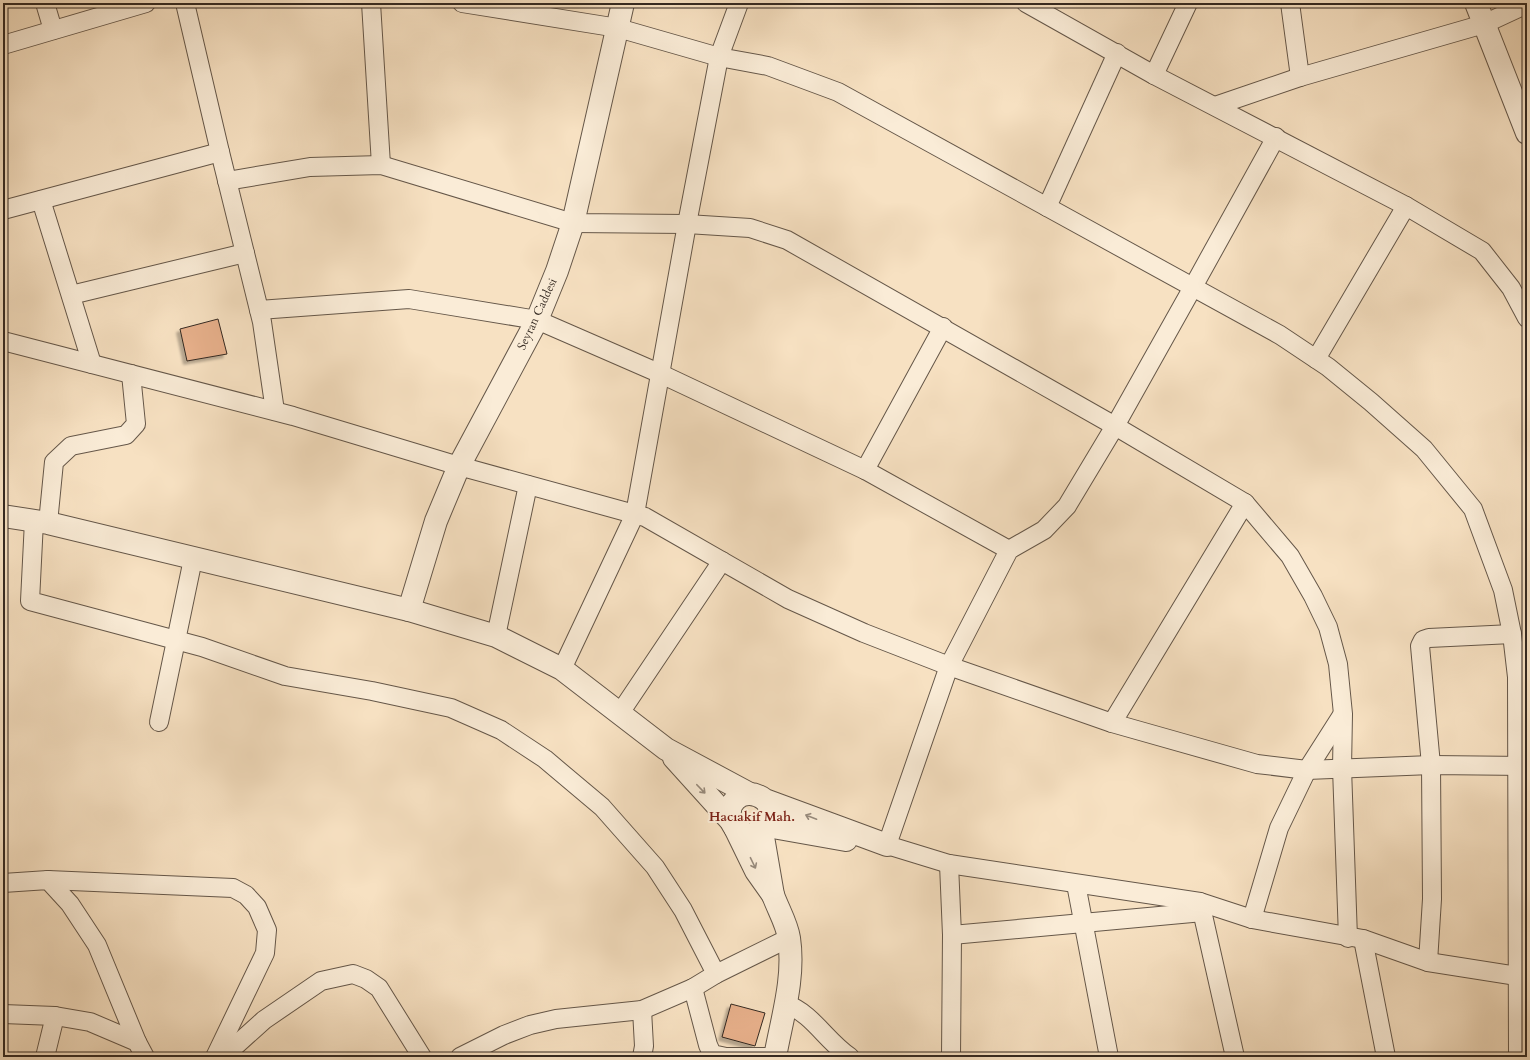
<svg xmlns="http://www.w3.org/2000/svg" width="1530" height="1060" viewBox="0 0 1530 1060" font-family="Cardo,serif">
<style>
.building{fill:#e7b08b;stroke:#342921;filter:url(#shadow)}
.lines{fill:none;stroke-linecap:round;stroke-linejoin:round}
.minor-casing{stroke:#655749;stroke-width:20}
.tertiary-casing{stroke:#655749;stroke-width:24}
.minor{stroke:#faecd7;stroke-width:18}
.tertiary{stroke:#faecd7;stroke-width:22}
.oneway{stroke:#978a7c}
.labels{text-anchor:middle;stroke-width:4;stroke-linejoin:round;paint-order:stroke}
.street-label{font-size:12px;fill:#342921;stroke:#faecd7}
.neighbourhood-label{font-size:13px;font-weight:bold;fill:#7a1f14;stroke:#faecd7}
</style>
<defs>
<filter id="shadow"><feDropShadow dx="-3.5" dy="3.5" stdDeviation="1" flood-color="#0004"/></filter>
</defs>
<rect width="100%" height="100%" fill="#f7e1c2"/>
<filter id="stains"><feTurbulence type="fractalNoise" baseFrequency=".005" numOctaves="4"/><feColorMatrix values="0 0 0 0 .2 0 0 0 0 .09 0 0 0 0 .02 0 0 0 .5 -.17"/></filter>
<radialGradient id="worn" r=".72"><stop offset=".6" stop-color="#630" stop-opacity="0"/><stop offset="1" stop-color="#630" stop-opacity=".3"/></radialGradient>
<!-- building -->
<g class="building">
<polygon points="218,319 227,354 187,361 180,329"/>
<polygon points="731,1004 765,1013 755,1046 722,1037"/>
</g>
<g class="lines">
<!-- minor casing -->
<g class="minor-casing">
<g id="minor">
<polyline points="45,3 53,30"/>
<polyline points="185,3 220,152 262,322 275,411"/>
<polyline points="371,3 381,165"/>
<polyline points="462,3 618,28 719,57 768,66 838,92 1280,335 1328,367 1371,402 1424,449 1473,509 1503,590 1512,634 1517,677 1518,1057"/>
<polyline points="1026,3 1154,75 1406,206 1482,251 1511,288 1527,318"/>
<polyline points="1290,3 1300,77"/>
<polyline points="3,45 146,3"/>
<polyline points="1154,75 1188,3"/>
<polyline points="1215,106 1300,77 1484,24 1527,4"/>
<polyline points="1276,137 1193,287 1115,426 1067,506 1044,530 1009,550 949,666 887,845 949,864 1200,902 1252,919 1363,939 1428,962 1517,976"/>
<polyline points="227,181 310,167 381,165 573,223 687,224 750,228 787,240 1115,426 1245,503 1290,556 1313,596 1328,627 1338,664 1343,714 1342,768 1348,938"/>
<polyline points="41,200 92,364"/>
<polyline points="1047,207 1117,53"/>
<polyline points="3,210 220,152"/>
<polyline points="71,295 245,253"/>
<polyline points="259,310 409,299 537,320 661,374 865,470 1009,550"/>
<polyline points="3,341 293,416 459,466 645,517 788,599 864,633 949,666 1112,723 1257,764 1307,770 1431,765 1527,766"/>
<polyline points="1316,359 1406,206"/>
<polyline points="865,470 943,327"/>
<polyline points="34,521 30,601 202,647 285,676 372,691 451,708 501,730 545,759 602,807 655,867 683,910 716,974"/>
<polyline points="48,523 54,462 71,446 126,435 136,424 131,374"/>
<polyline points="496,636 528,485"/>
<polyline points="562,669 635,514 687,224 719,57 739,3"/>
<polyline points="620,713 722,561"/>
<polyline points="159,722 193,559"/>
<polyline points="1112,723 1245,503"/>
<polyline points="949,864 952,935 951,1057"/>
<polyline points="48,880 233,888 246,895 257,907 267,930 265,953 215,1057"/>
<polyline points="3,883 48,880 70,904 97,945 137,1042"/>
<polyline points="1076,884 1109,1057"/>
<polyline points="1200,902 1235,1057"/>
<polyline points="1252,919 1279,828 1307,770 1342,715"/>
<polyline points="952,935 1203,912"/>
<polyline points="1363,939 1386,1057"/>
<polyline points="1428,962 1432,899 1431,765 1420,646 1423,640 1429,638 1512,634"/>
<polyline points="693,988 708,1045 712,1054 726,1057 775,1057"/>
<path d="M786 1004C813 1014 826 1041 850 1057"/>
<polyline points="642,1010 644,1046 642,1057"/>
<polyline points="3,1014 55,1016 90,1022 137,1042 145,1057"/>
<polyline points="45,1057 55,1016"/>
<polyline points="223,1057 264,1020 321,981 353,974 366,979 379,988 422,1057"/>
<polyline points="460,1057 504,1035 530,1025 556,1019 642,1010 693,988 716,974 789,938"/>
</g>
</g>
<!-- tertiary casing -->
<g class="tertiary-casing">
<g id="tertiary">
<polyline points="1476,3 1527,133"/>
<polyline points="3,516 48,523 409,610 496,636 562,669 666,749 748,793"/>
<polyline points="409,610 436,521 459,466 537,320 557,271 573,223 623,3"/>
<polyline points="674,758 730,820"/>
<path d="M765 800 769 805 770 820 762 831 748 835 735 828C719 806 743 783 765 800L887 845"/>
<polyline points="767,826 846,840"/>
<polyline points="735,828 756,871 773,895 762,831"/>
<path d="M773 895C778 909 787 924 789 938 795 978 782 1018 775 1057"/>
</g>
</g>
<!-- minor -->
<use href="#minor" class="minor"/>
<!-- tertiary -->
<use href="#tertiary" class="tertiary"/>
</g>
<!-- one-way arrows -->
<defs><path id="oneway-shaft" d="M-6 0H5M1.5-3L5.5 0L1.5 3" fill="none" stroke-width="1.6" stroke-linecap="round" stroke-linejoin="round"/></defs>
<g class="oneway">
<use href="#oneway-shaft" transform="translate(701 789) rotate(46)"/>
<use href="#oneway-shaft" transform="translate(811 817) rotate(-159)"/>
<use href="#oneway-shaft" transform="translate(753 863) rotate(64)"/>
</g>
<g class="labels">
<!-- street labels -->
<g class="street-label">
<text transform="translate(537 314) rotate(-65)" y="4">Seyran Caddesi</text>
</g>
<!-- neighbourhood labels -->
<g class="neighbourhood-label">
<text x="752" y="821">Hacıakif Mah.</text>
</g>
</g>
<!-- margin -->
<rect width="1530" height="1060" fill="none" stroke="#f7e1c2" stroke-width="16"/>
<rect x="4" y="4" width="1522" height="1052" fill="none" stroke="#342921" stroke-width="2"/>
<rect x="8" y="8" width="1514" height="1044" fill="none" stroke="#342921"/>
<rect width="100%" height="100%" filter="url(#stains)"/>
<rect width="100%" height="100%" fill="url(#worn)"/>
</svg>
